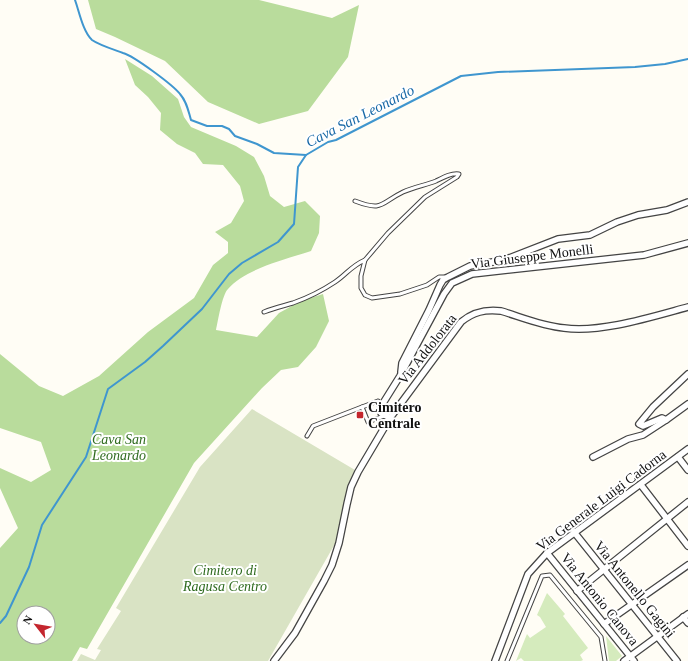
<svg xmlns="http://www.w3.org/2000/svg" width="688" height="661" viewBox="0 0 688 661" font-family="Georgia,serif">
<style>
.green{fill:#d5ebbd}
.forest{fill:#b9dc9c;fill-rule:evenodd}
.cemetery{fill:#d9e3c4}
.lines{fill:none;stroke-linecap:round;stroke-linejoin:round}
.stream{stroke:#3f96cf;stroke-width:2}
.lane-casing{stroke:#444;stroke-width:5}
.street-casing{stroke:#444;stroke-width:8}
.lane{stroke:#fff;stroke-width:3}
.street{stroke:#fff;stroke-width:5.5}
.poi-dot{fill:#c4262e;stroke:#fff;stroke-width:1.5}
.labels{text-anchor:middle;stroke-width:4;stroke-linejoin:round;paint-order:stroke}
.street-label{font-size:14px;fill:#111;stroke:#fff}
.poi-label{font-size:14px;font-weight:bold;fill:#111;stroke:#fff;text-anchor:start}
.park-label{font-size:14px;font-style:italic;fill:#2f6b1f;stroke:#fff}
.water-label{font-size:15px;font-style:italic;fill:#1768a6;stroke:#fff}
</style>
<rect width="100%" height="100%" fill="#fffdf5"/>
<!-- green -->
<g class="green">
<polygon points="547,593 565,614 563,616 588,648 580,655 583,660 581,661 524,661 521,658 516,661 527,634 530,638 546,627 540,617 537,615"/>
<polygon points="606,636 622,656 616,661 609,661"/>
</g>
<!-- forest -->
<g class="forest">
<polygon points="88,0 259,0 332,18 359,5 348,57 308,111 259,124 208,102 165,61 115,37 96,29"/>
<path d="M125 59 152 76 178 99 184 117 191 127 236 146 254 157 264 176 270 196 284 207 305 201 320 216 319 233 311 251C286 259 245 269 228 289 222 295 218 321 216 330L257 337 279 313 301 301 323 294 329 321 316 347 298 367 281 370 262 388 194 463 87 649 80 647 72 661H0V548L18 528 0 488V468L31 482 51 470 41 442 0 428V354L39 386 63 396 99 376 148 332 194 298 213 265 228 253V242L215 232 231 223 244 201 240 186 223 165 203 164 195 153 177 144 160 130 161 113 148 97 135 85ZM24 613H48V637H24Z"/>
</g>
<!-- cemetery -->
<polygon class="cemetery" points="252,409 355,470 348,485 336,542 268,661 77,661 81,654 95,660 101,650 97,649 121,611 116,608 200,467"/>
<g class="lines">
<!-- stream -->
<g class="stream">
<path d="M75 0C79 11 83 32 92 40 99 45 115 50 123 53 134 56 173 85 180 94 187 102 188 110 191 120L207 126H222L229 129 235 136 257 144 274 153 306 155"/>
<polyline points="0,623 6,616 29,567 42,525 86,457 108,389 145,362 163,346 202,309 229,274 242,263 278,242 294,224 298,167 306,155 328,142 336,140 461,76 498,72 635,67 665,64 688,59"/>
</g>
<!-- lane casing -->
<g class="lane-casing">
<g id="lane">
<path d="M355 201C384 212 380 203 403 192 414 187 426 185 436 181 444 177 451 173 459 174L457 177 425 197 388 233 365 260 361 276V288L365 295 372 298 400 294 427 285 439 277H446"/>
<path d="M264 312C274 308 283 306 293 303 307 298 323 290 335 282 346 275 351 266 365 260"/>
<polyline points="380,408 378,401 362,407 368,422 384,416"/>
<polyline points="307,436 313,426 362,407"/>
<polyline points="507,661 542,576 550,575 601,637 605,661"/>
</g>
</g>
<!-- street casing -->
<g class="street-casing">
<g id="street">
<polyline points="401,372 402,363 429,310 440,285 443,280 448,277 470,266 504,260 558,239 590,235 617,222 638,215 667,210 688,202"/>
<polyline points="688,374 653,407 639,424 643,426 662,418 666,420 688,404"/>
<polyline points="390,418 381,413 380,408 400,376 444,294 452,283 472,274 644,255 688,243"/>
<polyline points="593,457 628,439 643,435 666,420"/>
<polyline points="678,457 688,470"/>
<polyline points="641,485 688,546"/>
<polyline points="574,532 677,661"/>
<polyline points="547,553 634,661"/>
<polyline points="577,591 688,502"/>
<polyline points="683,617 688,623"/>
<polyline points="604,624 688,565"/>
<path d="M274 661 295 633 324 581 332 565 339 543 347 504 351 487 358 472 390 418 461 322C473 312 485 309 501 311 521 317 542 326 564 328 601 333 651 317 688 307"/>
<polyline points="495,661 528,574 547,553 688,449"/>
<polyline points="624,661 688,614"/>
</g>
</g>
<!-- lane -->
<use href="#lane" class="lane"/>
<!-- street -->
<use href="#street" class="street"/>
</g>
<!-- markers -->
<rect class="poi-dot" x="356" y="411" width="8" height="8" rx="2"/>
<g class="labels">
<!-- street labels -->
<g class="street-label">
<text transform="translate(532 256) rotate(-7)" y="5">Via Giuseppe Monelli</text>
<text transform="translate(427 349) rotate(-52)" y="5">Via Addolorata</text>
<text transform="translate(601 500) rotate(-37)" y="5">Via Generale Luigi Cadorna</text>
<text transform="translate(635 589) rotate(51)" y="5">Via Antonello Gagini</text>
<text transform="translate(600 599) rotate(51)" y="5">Via Antonio Canova</text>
</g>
<!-- poi labels -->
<g class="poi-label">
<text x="368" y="412">Cimitero<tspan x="368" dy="16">Centrale</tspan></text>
</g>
<!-- park labels -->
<g class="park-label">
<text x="119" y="444">Cava San<tspan x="119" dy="16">Leonardo</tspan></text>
<text x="225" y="575">Cimitero di<tspan x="225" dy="16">Ragusa Centro</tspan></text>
</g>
<!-- water labels -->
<g class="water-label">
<text transform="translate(360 116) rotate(-27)" y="5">Cava San Leonardo</text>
</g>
</g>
<!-- north arrow -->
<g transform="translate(36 625) rotate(301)"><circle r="19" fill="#ffffff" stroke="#a0a0a0"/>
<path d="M0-3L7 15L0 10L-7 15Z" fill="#c4262e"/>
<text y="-6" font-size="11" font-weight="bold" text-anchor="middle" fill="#111111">N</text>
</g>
</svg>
